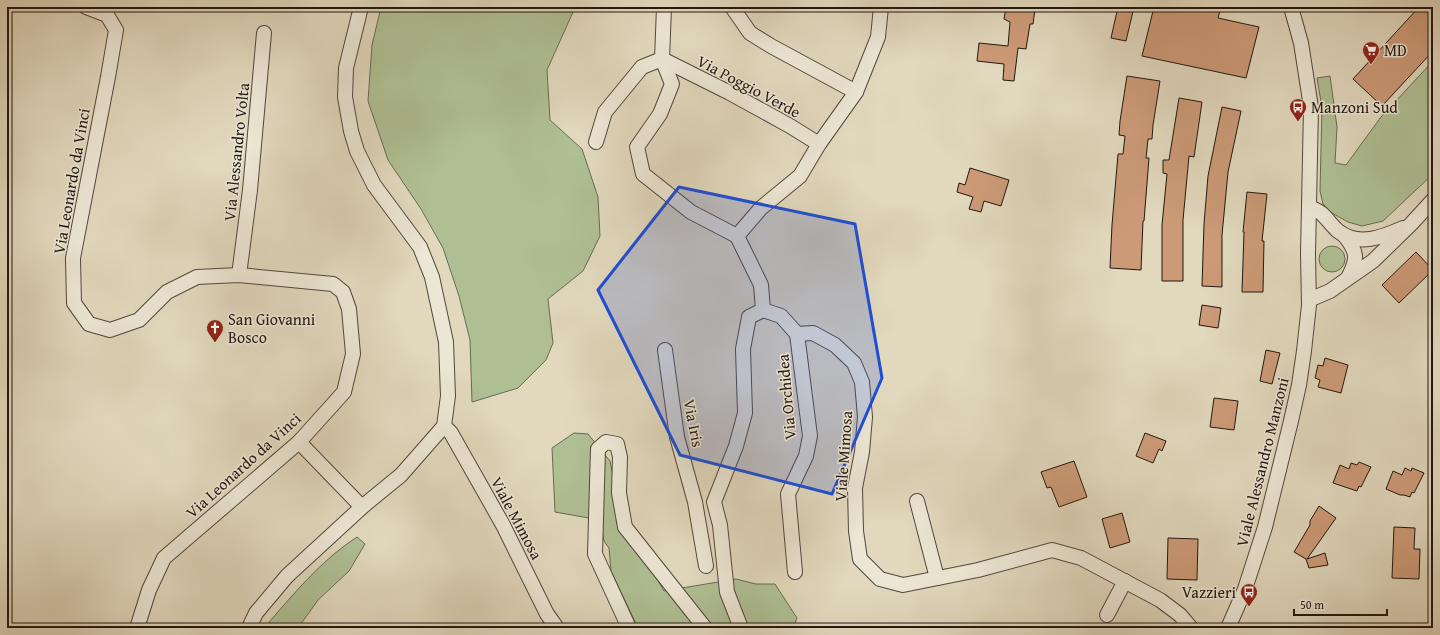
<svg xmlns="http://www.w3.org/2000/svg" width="1440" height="635" viewBox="0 0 1440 635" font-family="'Gentium Book Plus',serif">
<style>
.green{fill:#afbf94;stroke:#686b52}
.building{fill:#cc9a77;stroke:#221711}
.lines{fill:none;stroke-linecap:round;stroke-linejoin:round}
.minor-casing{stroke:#52473c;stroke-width:16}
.minor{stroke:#ece6d4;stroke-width:14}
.marked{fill:#1d4ed8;fill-opacity:0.2;stroke:#1d4ed8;stroke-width:3;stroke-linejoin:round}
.labels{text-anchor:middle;stroke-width:3;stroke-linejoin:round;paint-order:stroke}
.poi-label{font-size:16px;fill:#221711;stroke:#ece6d4;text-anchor:start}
.street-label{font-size:16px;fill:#221711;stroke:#ece6d4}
</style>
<rect width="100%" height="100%" fill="#e1d8bd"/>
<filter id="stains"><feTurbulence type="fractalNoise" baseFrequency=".005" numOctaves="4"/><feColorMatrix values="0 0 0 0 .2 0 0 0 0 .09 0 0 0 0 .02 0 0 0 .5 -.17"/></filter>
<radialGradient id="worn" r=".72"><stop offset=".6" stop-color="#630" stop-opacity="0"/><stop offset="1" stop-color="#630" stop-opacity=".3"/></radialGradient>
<!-- green -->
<g class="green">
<polygon points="381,7 577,7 573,12 547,70 550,120 582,149 598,197 600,236 583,271 548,299 553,343 546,360 518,388 472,402 470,340 459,296 443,248 421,209 388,160 368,101 372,45"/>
<polygon points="1433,61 1433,174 1383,221 1362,226 1348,222 1332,213 1323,204 1320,191 1322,108 1317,78 1330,76 1337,127 1335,163 1346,165 1381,117"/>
<circle cx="1332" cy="259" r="13"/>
<polygon points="574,433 588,434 610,461 614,481 616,508 664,591 736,579 756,584 775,584 797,618 793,628 638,628 611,571 609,548 604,541 600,520 555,512 552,448"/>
<path d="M357 537 365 544 349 571 318 600 298 628H266L270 621C296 591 324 558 357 537Z"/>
</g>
<!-- building -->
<g class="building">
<polygon points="1006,7 1035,9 1033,24 1030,24 1026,49 1018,48 1014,81 1003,80 1004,64 977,61 979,43 1008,46 1010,22 1004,19"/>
<polygon points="1118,7 1134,7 1126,41 1111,38"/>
<polygon points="1154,7 1221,7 1218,18 1259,27 1246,78 1142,56"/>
<polygon points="1419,7 1430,7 1433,10 1433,51 1382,106 1353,79"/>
<polygon points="1127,76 1160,81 1153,125 1152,139 1148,139 1146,158 1149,158 1144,221 1143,221 1141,270 1110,268 1112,225 1118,154 1123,154 1125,136 1119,135 1120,121"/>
<polygon points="1179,98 1202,102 1194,157 1189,156 1183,220 1183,281 1162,281 1162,225 1167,174 1163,173 1163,160 1169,160"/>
<polygon points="1222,107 1241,111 1228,172 1222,235 1222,287 1202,286 1204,224 1208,176"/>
<polygon points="970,168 1009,180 1001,206 984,201 981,212 969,209 973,197 957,192 959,183 965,185"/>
<polygon points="1247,192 1267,194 1262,241 1264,241 1263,292 1242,292 1244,232 1243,232"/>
<polygon points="1416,252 1433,270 1399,303 1382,285"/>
<polygon points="1202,305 1221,308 1218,328 1199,325"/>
<polygon points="1266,350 1280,353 1272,384 1260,381"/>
<polygon points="1325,358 1348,365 1341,393 1318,387 1320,380 1315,378 1318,365 1323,366"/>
<polygon points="1214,398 1238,401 1234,430 1210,427"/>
<polygon points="1145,433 1166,441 1162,451 1159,449 1153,463 1136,456"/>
<polygon points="1074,461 1087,497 1059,507 1051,487 1047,488 1041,472"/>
<polygon points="1359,462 1371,467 1361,487 1359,486 1357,491 1333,483 1340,465 1349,469 1351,463 1357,465"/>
<polygon points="1405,468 1411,471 1412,468 1424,473 1414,493 1412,492 1410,497 1404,495 1400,495 1386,489 1393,471 1402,475"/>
<polygon points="1319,506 1336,518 1307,559 1325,553 1328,565 1309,568 1306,559 1294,552 1310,525 1310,521"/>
<polygon points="1122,513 1130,542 1110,548 1102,519"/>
<polygon points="1394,527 1415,528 1414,549 1420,549 1419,579 1392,578"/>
<polygon points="1168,538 1198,539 1197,580 1167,579"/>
</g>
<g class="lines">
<!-- minor casing -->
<g class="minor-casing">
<g id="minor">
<polyline points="86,7 107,15 116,30 108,77 73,258 74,303 89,324 110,330 139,320 167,292 197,277 239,275 333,284 343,292 349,309 353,354 344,392 299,442 164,558 149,590 137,628"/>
<polyline points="664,7 662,59 730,93 790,126 819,144"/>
<polyline points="732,7 750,33 771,46 856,92"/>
<polyline points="596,142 605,112 642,67 662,59 672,84 660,114 637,147 643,174 691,212 737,236"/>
<path d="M1310 207C1313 209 1318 210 1321 213 1327 218 1332 226 1338 231 1358 247 1383 237 1403 228"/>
<path d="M1344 235C1358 252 1358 259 1348 278"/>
<polyline points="239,275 250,190 264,33"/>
<polyline points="1309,300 1330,291 1373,261 1411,224 1433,200"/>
<polyline points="763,310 761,285 737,236 761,208 800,176 819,144 856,92 878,37 881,7"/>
<polyline points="665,350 677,437 695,502 706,566"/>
<polyline points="444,426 451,433 503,525 547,614 557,628"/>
<polyline points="299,442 362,507"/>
<polyline points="917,501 937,578"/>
<polyline points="795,572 788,494 806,456 810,436 797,334"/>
<polyline points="1107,615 1125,581"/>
<polyline points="249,628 256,613 287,576 362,507 401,475 444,426 448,396 446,342 432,277 420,247 374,185 357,151 351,131 345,97 346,68 361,7"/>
<polyline points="629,628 595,554 598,449 606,442 617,444 620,457 619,493 625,527 705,628"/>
<polyline points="741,628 727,592 720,525 714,502 736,446 745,413 743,349 749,317 763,310 781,316 797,334 813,333 835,345 854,363 862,382 865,417 862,452 855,488 856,531 860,559 880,579 903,585 978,570 1052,550 1081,558 1160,600 1180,615 1191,628"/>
<polyline points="1228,628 1245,589 1265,527 1291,421 1299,385 1304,351 1309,305 1308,254 1311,107 1301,43 1291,7"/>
</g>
</g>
<!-- minor -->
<use href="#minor" class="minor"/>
</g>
<!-- marked area -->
<path class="marked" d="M679 187 855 224 882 378 832 494 680 455 598 290Z"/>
<!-- icons -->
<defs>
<g id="supermarket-pin" transform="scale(0.9)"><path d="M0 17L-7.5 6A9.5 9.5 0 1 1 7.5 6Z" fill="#8f2418" stroke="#ece6d4"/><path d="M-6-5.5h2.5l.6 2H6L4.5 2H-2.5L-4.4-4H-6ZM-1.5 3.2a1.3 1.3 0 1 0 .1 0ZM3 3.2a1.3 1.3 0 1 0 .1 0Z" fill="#fff"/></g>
<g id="bus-pin" transform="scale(0.9)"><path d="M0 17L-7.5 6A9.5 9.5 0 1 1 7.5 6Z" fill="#8f2418" stroke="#ece6d4"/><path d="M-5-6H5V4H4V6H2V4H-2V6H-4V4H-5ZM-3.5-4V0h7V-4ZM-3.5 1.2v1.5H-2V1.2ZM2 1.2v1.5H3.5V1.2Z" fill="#fff"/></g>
<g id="church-pin" transform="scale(0.9)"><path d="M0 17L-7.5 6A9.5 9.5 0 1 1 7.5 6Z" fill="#8f2418" stroke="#ece6d4"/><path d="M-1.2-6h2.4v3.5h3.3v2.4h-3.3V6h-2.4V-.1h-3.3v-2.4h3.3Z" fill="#fff"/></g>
</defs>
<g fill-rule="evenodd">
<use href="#supermarket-pin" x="1371" y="50"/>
<use href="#bus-pin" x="1298" y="107"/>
<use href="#church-pin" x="215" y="328"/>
<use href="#bus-pin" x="1249" y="592"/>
</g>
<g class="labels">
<!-- poi labels -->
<g class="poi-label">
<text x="1384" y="56">MD</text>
<text x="1311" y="113">Manzoni Sud</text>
<text x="228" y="325">San Giovanni<tspan x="228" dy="18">Bosco</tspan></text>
<text x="1236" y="598" text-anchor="end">Vazzieri</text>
</g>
<!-- street labels -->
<g class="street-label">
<text transform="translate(749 86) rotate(28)" y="6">Via Poggio Verde</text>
<text transform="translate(236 152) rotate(-84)" y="6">Via Alessandro Volta</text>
<text transform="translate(71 181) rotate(-80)" y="6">Via Leonardo da Vinci</text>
<text transform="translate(786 397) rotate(-95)" y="6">Via Orchidea</text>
<text transform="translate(694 423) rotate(79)" y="6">Via Iris</text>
<text transform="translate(843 456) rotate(-86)" y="6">Viale Mimosa</text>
<text transform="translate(1262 462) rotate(-76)" y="6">Viale Alessandro Manzoni</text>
<text transform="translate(243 465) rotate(-42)" y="6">Via Leonardo da Vinci</text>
<text transform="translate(517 518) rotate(62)" y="6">Viale Mimosa</text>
</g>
</g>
<!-- margin -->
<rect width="1440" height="635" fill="none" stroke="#e1d8bd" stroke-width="24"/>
<rect x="8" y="8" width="1424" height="619" fill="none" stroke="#221711" stroke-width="2"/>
<rect x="12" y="12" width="1416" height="611" fill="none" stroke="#221711"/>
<!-- scale -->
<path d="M1294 609v6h93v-6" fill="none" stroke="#221711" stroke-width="2"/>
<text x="1300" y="609" font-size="12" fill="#221711" stroke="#ece6d4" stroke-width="3" paint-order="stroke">50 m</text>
<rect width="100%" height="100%" filter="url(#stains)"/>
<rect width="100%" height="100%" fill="url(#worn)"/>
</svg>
